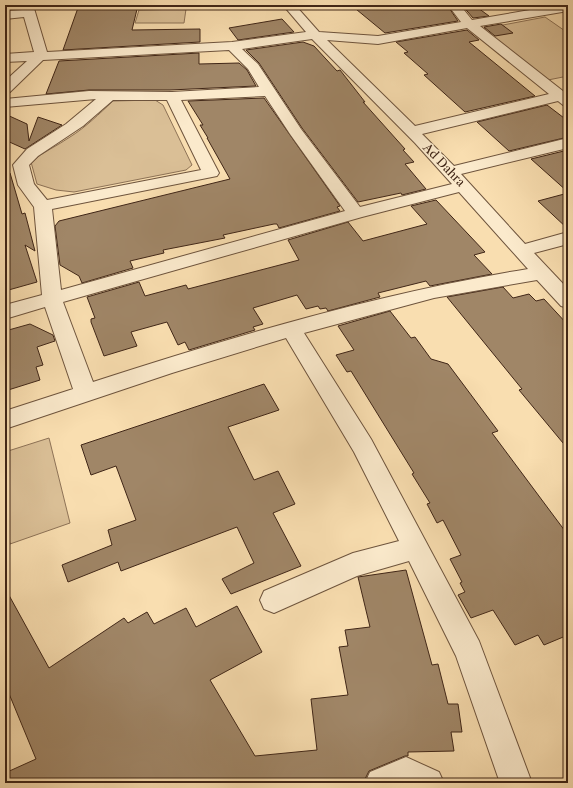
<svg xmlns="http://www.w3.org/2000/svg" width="573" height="788" viewBox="0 0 573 788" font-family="'Libre Caslon Text',serif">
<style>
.green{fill:#dabf96;stroke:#8d7256}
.building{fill:#a08667;stroke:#402617}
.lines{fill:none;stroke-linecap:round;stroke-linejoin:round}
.minor-casing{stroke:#6e543d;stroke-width:2}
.minor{fill:#fbeacc;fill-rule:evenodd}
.labels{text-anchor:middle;stroke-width:3;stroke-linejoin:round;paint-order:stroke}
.far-street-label{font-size:12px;fill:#402617;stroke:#fbeacc}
</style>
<rect width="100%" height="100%" fill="#f9deb0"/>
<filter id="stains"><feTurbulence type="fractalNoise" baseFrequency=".005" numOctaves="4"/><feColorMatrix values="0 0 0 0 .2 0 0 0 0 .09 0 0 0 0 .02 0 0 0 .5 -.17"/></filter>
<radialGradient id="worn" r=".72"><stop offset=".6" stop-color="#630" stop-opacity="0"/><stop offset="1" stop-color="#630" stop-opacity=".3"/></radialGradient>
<!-- green -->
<g class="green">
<polygon points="186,9 184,23 135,23 139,10"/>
<polygon points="545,17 568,33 568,76 548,80 482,29"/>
<path d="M155 100 163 105 192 165 186 170 74 192 56 190 37 184 31 162C43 152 57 146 70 137 86 127 99 114 113 101Z"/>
<polygon points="49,438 70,523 10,544 5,519 5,452"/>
</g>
<!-- building -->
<g class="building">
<polygon points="79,5 138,5 132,30 200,29 200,42 63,50"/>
<polygon points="351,5 447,5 458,21 385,33"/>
<polygon points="462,5 474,5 489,16 473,18"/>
<polygon points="282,19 294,32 238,40 229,28"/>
<polygon points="501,24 513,33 495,36 484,27"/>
<polygon points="467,30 479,40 469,42 535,96 465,112 424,75 428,74 404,53 408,52 396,42"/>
<polygon points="303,42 314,46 337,71 340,70 365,102 363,102 405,149 403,150 414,162 405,164 426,189 402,195 401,193 358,202 302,128 259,63 246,50"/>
<polygon points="199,53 199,64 239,63 247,70 256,86 170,90 89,90 46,94 59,61"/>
<polygon points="264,98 340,206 337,207 340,211 279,228 277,224 274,224 223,235 225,238 163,250 164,253 130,261 133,268 82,283 79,276 60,265 55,226 59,221 230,179 207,138 208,138 200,125 203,125 188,101"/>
<polygon points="547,105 568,121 568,137 509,151 477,122"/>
<polygon points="5,114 27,124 29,141 38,117 62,125 25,149 5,140"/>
<polygon points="568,150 568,192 531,159"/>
<polygon points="10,173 22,214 25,213 35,251 25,245 37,282 5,291 5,174"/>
<polygon points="568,193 568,229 538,201"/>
<polygon points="436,200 485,252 474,255 492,274 430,286 426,281 378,293 380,297 328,311 326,308 320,309 318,306 306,309 297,295 253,308 263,324 253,327 255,330 189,350 185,342 178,345 167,322 131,332 137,346 104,356 91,322 91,319 95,318 87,297 139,282 145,296 186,285 188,289 299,260 288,240 348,222 363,241 427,224 411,206"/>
<polygon points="503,287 513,298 529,294 536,301 544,299 568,325 568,449 519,390 522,389 447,297"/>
<polygon points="390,311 411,338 415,337 431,359 448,364 498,431 492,433 568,535 568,635 544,645 538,635 515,645 493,610 471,618 458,595 465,592 460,583 462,582 450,559 461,555 443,520 437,523 427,504 430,503 412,474 414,473 351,371 347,372 336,355 354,350 338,326"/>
<polygon points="30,324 53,335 55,341 37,347 43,365 36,367 40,380 5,391 5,331"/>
<polygon points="264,384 279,410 228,427 254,480 278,471 295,504 273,513 301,566 231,594 222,579 254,563 237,527 121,571 118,562 68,582 62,565 112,545 108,530 136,520 116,466 91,475 81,445"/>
<polygon points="406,570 432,665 438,664 448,704 458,704 462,732 451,732 454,751 408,752 408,756 405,756 369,771 365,779 326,783 5,783 5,773 36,759 5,684 5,588 49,668 124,618 128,623 147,612 154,624 186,608 196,627 237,606 262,652 210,680 255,756 317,750 311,699 348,695 339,647 348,646 345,630 370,627 358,577"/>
</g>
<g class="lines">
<!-- minor casing -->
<g class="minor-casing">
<g id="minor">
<path d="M21 5H33L47 52 232 42 306 32 283 5H295L319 32 378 36 461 22 448 5H460L472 20 559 5H568V11L480 26 568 95V106L563 105 558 101 422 134 454 166 568 138V148L461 174 525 244 568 232V244L534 253 568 289V308L561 306 537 280 434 298 304 333 371 439 479 641 532 783H500L456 656 409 561 357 576 274 613 264 609 260 600 264 591 353 553 399 541 354 452 286 338 172 373 5 429V411L73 389 45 307 5 319V305L42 295 34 207 18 185 13 165 27 149 66 124 96 99 5 107V99L89 91 172 92 259 87 248 69 229 50 43 60 10 92 5 93V81L27 61 5 62V54L34 52 24 17 5 19V11L22 10ZM467 28 549 94 415 126 327 40 378 44ZM312 39 415 143 452 184 360 207 301 129 258 64 242 49ZM265 96 290 134 345 211 61 290 52 209 217 176 219 173 181 100ZM113 100H167L201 170 47 200 34 184 29 165 38 156 83 126ZM459 192 528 269C380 293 235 336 93 382L63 302 362 217Z"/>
<polygon points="406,757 439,772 444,783 365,783 370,772"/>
</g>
</g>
<!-- minor -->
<use href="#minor" class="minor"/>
</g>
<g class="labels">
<!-- far-street labels -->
<g class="far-street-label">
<text transform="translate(444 165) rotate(46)" y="4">Ad Dahra</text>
</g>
</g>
<!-- margin -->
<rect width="573" height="788" fill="none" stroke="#f9deb0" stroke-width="20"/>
<rect x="6" y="6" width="561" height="776" fill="none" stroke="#402617" stroke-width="2"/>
<rect x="10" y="10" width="553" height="768" fill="none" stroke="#402617"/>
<rect width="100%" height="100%" filter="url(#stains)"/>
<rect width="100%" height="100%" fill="url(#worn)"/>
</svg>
